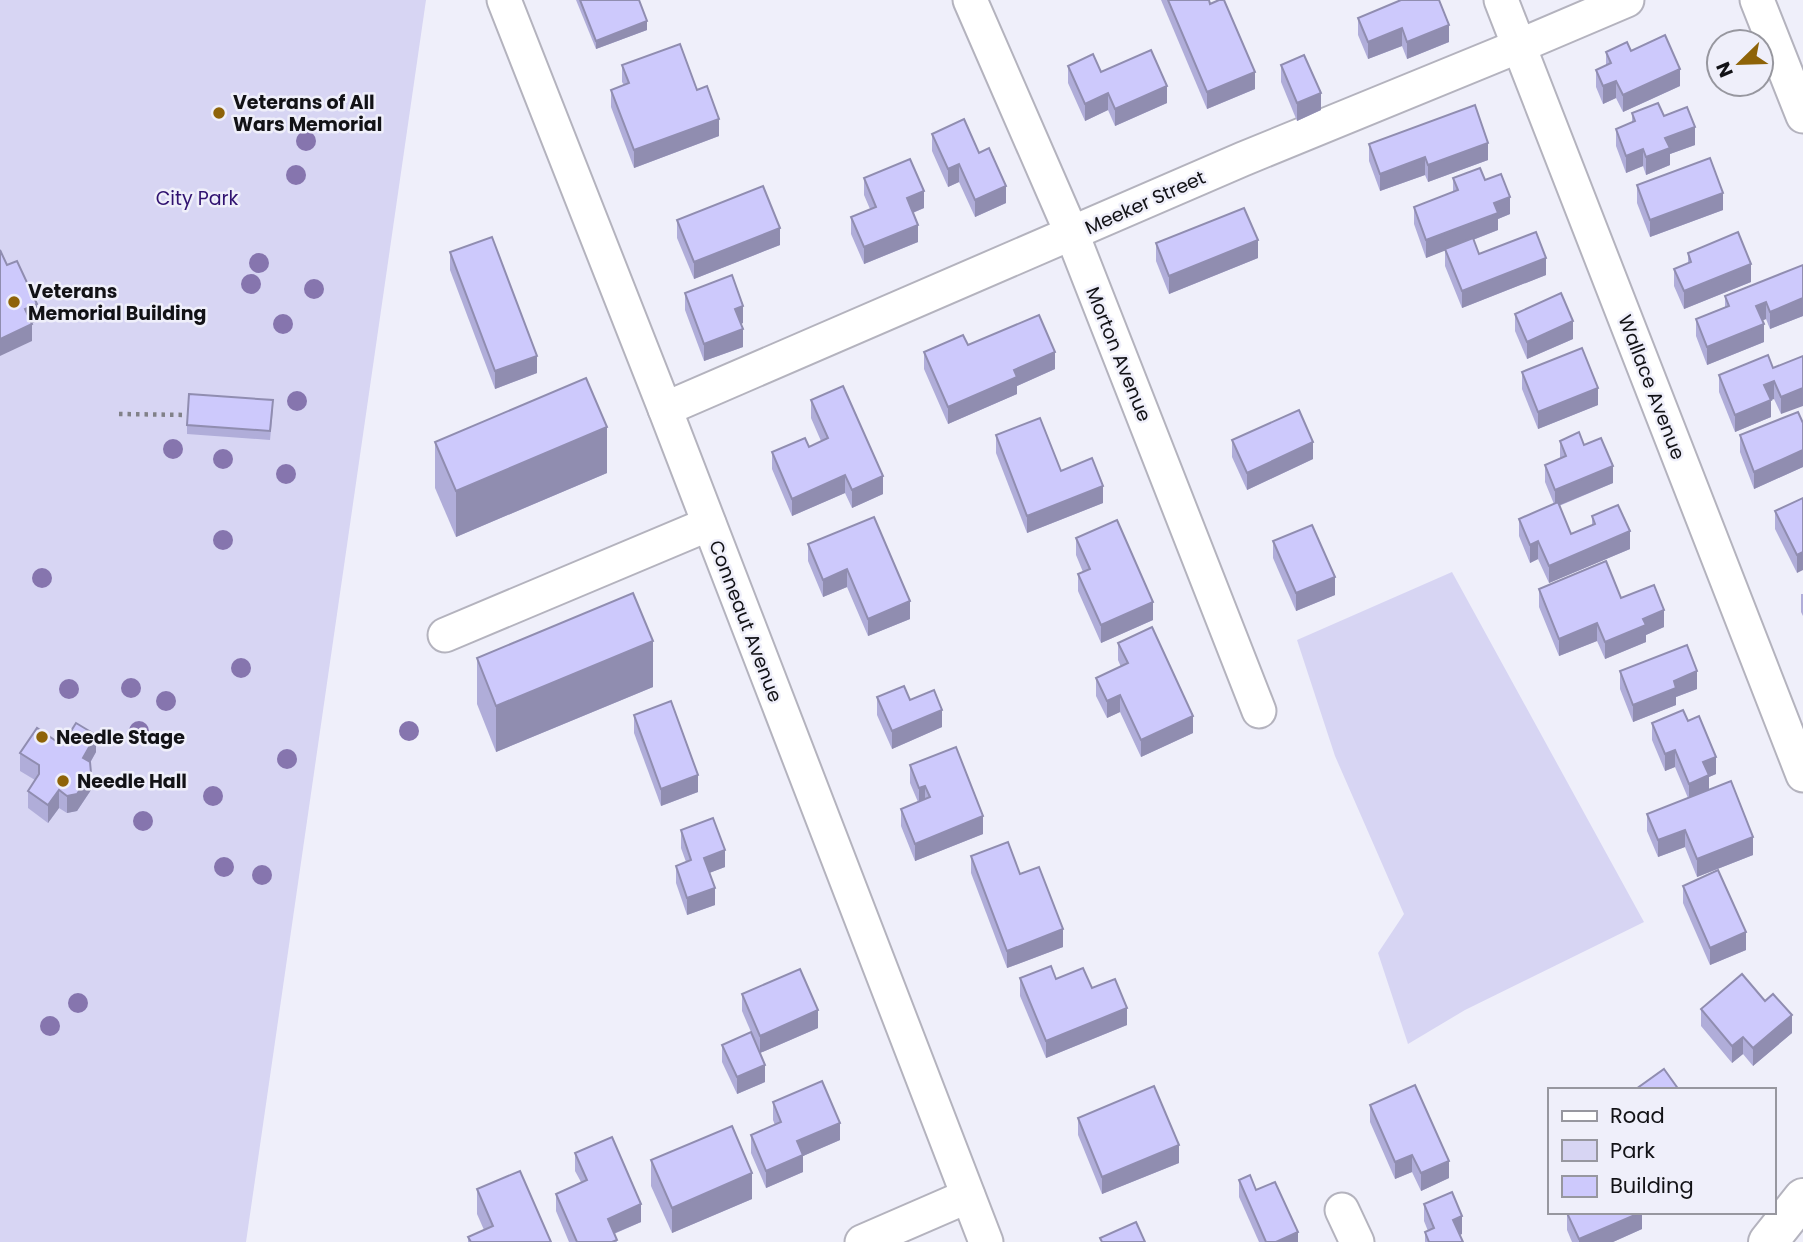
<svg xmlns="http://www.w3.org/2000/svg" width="1803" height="1242" viewBox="0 0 1803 1242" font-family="Poppins,sans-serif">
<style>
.green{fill:#d7d5f3}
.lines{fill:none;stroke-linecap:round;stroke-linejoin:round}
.minor-casing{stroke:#b4b3be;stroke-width:37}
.major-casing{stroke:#b4b3be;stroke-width:42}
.path{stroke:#818188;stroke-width:4.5;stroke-dasharray:3.5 5;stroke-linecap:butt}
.minor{stroke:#fff;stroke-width:33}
.major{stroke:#fff;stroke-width:38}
.tree{fill:#8675ae}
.wall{fill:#b0add9}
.shaded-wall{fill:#908db0}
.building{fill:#cdc9fc;stroke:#908db0;stroke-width:2}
.poi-dot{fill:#8e6308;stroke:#efeffa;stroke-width:2.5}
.labels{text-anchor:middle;stroke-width:5;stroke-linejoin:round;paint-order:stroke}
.poi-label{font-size:19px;font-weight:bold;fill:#121216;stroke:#efeffa;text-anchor:start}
.park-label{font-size:19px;fill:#301270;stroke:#efeffa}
.street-label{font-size:19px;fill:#121216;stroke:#efeffa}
</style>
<rect width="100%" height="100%" fill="#efeffa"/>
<!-- green -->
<g class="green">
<polygon points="0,0 426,0 246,1242 0,1242"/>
<polygon points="1452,572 1644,922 1465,1010 1408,1044 1378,953 1404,914 1335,756 1297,640"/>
</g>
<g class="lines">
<!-- minor casing -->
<g class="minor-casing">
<g id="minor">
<polyline points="504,0 665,409 986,1242"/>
<polyline points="970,0 1072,234 1259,711"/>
<polyline points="1501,0 1803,775"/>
<polyline points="1757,0 1803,116"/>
<polyline points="665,409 1243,159 1519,46 1627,0"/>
<polyline points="445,635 709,524"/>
<polyline points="1342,1210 1357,1242"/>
<polyline points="862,1242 968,1196"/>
</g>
</g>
<!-- major casing -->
<g class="major-casing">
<polyline id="major" points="1768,1242 1803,1198"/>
</g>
<!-- path -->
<polyline class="path" points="119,414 189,415"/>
<!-- minor -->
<use href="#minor" class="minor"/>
<!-- major -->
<use href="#major" class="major"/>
</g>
<!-- trees -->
<g class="tree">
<circle cx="306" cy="141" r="10"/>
<circle cx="296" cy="175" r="10"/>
<circle cx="259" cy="263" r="10"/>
<circle cx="251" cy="284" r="10"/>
<circle cx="314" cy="289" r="10"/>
<circle cx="283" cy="324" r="10"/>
<circle cx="297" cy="401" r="10"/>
<circle cx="173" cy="449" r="10"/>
<circle cx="223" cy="459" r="10"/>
<circle cx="286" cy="474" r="10"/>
<circle cx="223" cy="540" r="10"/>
<circle cx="42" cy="578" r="10"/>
<circle cx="241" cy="668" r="10"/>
<circle cx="131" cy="688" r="10"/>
<circle cx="69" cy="689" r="10"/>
<circle cx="166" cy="701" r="10"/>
<circle cx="139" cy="731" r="10"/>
<circle cx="409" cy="731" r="10"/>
<circle cx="287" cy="759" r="10"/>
<circle cx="213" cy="796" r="10"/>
<circle cx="143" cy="821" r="10"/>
<circle cx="224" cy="867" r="10"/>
<circle cx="262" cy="875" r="10"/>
<circle cx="78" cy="1003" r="10"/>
<circle cx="50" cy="1026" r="10"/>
</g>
<!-- wall -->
<g class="wall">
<polygon points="576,0 639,0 647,30 596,49"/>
<polygon points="1161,0 1209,0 1255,89 1207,109"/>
<polygon points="1358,18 1449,42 1407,59 1402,46 1368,59 1358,35"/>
<polygon points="1631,51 1680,86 1623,112 1616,98 1603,104 1596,87 1596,70 1606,66 1606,52"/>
<polygon points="622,65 697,90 719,136 634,168 611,107 611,90 624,85 622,82"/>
<polygon points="1281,65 1321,110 1297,121 1281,82"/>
<polygon points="1068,66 1101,72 1167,103 1115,126 1108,110 1085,121 1068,83"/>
<polygon points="1632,113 1664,116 1695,145 1670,154 1670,165 1646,175 1643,166 1626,173 1616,146 1616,129 1632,122"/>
<polygon points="932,134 979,153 1006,203 975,217 959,182 948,187 932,151"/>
<polygon points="1369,144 1488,160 1428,182 1425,175 1380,191 1369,161"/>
<polygon points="864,178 924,208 913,213 918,242 864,264 851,234 851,217 870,209 864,195"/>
<polygon points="1453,178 1485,180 1510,214 1498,219 1498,230 1473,240 1479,254 1546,275 1462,308 1445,266 1445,250 1426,258 1414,224 1414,207 1453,192"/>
<polygon points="1637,185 1723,210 1650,237 1637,203"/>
<polygon points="677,220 780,245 694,279 677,238"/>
<polygon points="1156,243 1258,258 1169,294 1156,261"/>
<polygon points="450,252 537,373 495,389 450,270"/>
<polygon points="1688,253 1751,282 1684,309 1674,286 1674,269 1688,264"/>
<polygon points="1803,265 1803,316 1770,329 1766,319 1762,321 1764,342 1707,365 1696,336 1696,319 1725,307 1725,296"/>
<polygon points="685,293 743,323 741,324 743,347 704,361 685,310"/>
<polygon points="1515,314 1573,339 1527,359 1515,331"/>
<polygon points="968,345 1055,369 1017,386 1017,394 948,424 924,369 924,352"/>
<polygon points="1803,356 1781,414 1774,399 1771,400 1771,417 1735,432 1719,392 1719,375 1773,368"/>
<polygon points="1522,372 1598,405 1538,429 1522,389"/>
<polygon points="811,400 883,494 852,508 845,493 792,516 772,469 772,452 809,447 821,441 811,418"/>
<polygon points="273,409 270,440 187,434 187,425"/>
<polygon points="1803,423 1803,467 1754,489 1740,452 1740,435"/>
<polygon points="996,435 1061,471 1103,503 1027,533 996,453"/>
<polygon points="1232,440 1313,459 1247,490 1232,457"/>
<polygon points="1560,441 1584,445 1613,483 1559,506 1571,534 1592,525 1592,516 1630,549 1549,583 1538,559 1530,563 1519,536 1519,519 1554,504 1545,482 1545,465 1560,458"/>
<polygon points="435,442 607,473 456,537 435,488"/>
<polygon points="1803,498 1797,573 1775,529 1775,511"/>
<polygon points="874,517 910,619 868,636 847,587 823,597 808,561 808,544"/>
<polygon points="1076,538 1153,620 1101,643 1078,591 1078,574 1083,572 1076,555"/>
<polygon points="1273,541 1335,595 1296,611 1273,558"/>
<polygon points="1539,589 1621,598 1664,627 1646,635 1646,642 1605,659 1597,641 1559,656 1539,607"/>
<polygon points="1801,594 1803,594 1803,616 1801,612"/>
<polygon points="1118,643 1193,733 1141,757 1120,712 1107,718 1096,696 1096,678 1121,667 1118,660"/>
<polygon points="477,658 653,687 496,752 477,704"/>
<polygon points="1620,671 1697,689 1676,697 1676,705 1633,722 1620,689"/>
<polygon points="877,697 910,700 942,727 892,749 877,715"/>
<polygon points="634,715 698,792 661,806 634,733"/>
<polygon points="1688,721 1716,774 1709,777 1709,790 1753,855 1697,877 1685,847 1658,857 1647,831 1647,814 1688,798 1675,767 1665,771 1652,740 1652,723"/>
<polygon points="56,741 96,752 90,763 91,790 77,811 67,813 59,808 48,823 28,808 28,791 35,780 20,771 20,753"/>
<polygon points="910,765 983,834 915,861 901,826 901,809 918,802 910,783"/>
<polygon points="681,830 725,867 709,873 715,905 687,915 676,883 676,866 686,862 681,848"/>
<polygon points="971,856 1020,874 1063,947 1007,968 971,873"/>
<polygon points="1683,886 1746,950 1710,965 1683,903"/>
<polygon points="1020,978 1056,979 1092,988 1127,1025 1046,1058 1020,996"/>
<polygon points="742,994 818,1028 760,1053 742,1011"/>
<polygon points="1701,1009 1792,1033 1753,1066 1743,1054 1732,1063 1701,1026"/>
<polygon points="722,1045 765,1082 737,1094 722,1062"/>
<polygon points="773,1102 840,1140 803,1156 803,1172 766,1188 751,1153 751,1135 775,1125 773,1120"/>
<polygon points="1370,1105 1449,1178 1421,1191 1412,1172 1395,1179 1370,1122"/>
<polygon points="1078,1118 1179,1163 1102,1194 1078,1135"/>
<polygon points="575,1153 641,1222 614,1234 617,1242 569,1242 556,1211 556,1194 581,1182 575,1171"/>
<polygon points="651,1160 752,1199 672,1233 651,1186"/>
<polygon points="1239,1180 1256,1190 1298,1242 1259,1242 1239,1197"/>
<polygon points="477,1189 551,1242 468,1242 468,1237 484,1230 477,1214"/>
<polygon points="1424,1204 1462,1234 1460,1235 1463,1242 1425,1242 1425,1232 1428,1231 1424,1221"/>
<polygon points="1567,1213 1642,1229 1613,1242 1572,1242 1567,1230"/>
</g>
<!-- shaded-wall -->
<g class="shaded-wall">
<polygon points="647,21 647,30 596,49 596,41"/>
<polygon points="1449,25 1449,42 1407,59 1407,42"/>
<polygon points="1402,28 1402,46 1368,59 1368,42"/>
<polygon points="1680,69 1680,86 1623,112 1623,95"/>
<polygon points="1255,72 1255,89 1207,109 1207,92"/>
<polygon points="1616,81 1616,98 1603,104 1603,86"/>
<polygon points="1167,86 1167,103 1115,126 1115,109"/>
<polygon points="1108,93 1108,110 1085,121 1085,104"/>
<polygon points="1321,93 1321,110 1297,121 1297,103"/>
<polygon points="719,119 719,136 634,168 634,150"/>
<polygon points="1695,127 1695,145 1670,154 1670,165 1646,175 1646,157 1665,138"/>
<polygon points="1488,143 1488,160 1428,182 1428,165"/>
<polygon points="1643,149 1643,166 1626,173 1626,156"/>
<polygon points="1425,157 1425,175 1380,191 1380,174"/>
<polygon points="959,164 959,182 948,187 948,169"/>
<polygon points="1006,186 1006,203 975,217 975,200"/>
<polygon points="924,191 924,208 907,215 907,198"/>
<polygon points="1723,193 1723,210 1650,237 1650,220"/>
<polygon points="1510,197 1510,214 1498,219 1498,230 1426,258 1426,240 1494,203"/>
<polygon points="918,225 918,242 864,264 864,247"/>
<polygon points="780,228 780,245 694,279 694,262"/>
<polygon points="1258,240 1258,258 1169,294 1169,276"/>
<polygon points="1546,258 1546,275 1462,308 1462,291"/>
<polygon points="1751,264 1751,282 1684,309 1684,291"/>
<polygon points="1803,298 1803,316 1770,329 1770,312"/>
<polygon points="1766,302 1766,319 1756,323 1756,306"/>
<polygon points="37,304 37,321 25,326 25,309"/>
<polygon points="743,306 743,323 735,326 735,309"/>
<polygon points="1573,321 1573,339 1527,359 1527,342"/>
<polygon points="32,324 32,341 0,356 0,339"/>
<polygon points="1764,324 1764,342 1707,365 1707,347"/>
<polygon points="743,329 743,347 704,361 704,344"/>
<polygon points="1055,352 1055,369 1017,386 1017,394 948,424 948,407 1014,370"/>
<polygon points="537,356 537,373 495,389 495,371"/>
<polygon points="1774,381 1774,399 1771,400 1771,417 1735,432 1735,415 1764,385"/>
<polygon points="1598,388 1598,405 1538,429 1538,412"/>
<polygon points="1803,388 1803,406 1781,414 1781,397"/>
<polygon points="607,427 607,473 456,537 456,491"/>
<polygon points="1313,442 1313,459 1247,490 1247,473"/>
<polygon points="1803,450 1803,467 1754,489 1754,472"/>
<polygon points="1613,466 1613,483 1555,507 1555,490"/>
<polygon points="845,475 845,493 792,516 792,499"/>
<polygon points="883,476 883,494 852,508 852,490"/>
<polygon points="1103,486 1103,503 1027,533 1027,516"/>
<polygon points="1630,531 1630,549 1549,583 1549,566"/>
<polygon points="1538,541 1538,559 1530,563 1530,545"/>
<polygon points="1803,552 1803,570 1797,573 1797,555"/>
<polygon points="847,569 847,587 823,597 823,580"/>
<polygon points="1335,577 1335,595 1296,611 1296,593"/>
<polygon points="910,601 910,619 868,636 868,619"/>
<polygon points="1153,602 1153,620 1101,643 1101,625"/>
<polygon points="1664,610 1664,627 1646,635 1646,642 1605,659 1605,642 1643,619"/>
<polygon points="1597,623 1597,641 1559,656 1559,639"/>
<polygon points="653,641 653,687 496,752 496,706"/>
<polygon points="1697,671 1697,689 1676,697 1676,705 1633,722 1633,705 1674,681"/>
<polygon points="1120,695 1120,712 1107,718 1107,701"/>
<polygon points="942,710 942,727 892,749 892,731"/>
<polygon points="1193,716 1193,733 1141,757 1141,740"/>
<polygon points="96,735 96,752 83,775 83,758"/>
<polygon points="1675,750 1675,767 1665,771 1665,754"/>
<polygon points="1716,757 1716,774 1709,777 1709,793 1689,801 1689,784 1703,762"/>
<polygon points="91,773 91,790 77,811 67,813 67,796"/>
<polygon points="698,775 698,792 661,806 661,789"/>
<polygon points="925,786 925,803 919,806 919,788"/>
<polygon points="59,790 59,808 48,823 48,805"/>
<polygon points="983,816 983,834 915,861 915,844"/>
<polygon points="1685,830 1685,847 1658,857 1658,840"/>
<polygon points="1753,837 1753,855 1697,877 1697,859"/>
<polygon points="725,850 725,867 704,875 704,858"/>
<polygon points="715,888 715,905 687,915 687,898"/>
<polygon points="1063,929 1063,947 1007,968 1007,951"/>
<polygon points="1746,932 1746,950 1710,965 1710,948"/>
<polygon points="1127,1008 1127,1025 1046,1058 1046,1041"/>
<polygon points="818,1010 818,1028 760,1053 760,1036"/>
<polygon points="1792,1015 1792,1033 1753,1066 1753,1048"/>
<polygon points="1743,1037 1743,1054 1732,1063 1732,1046"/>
<polygon points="765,1065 765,1082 737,1094 737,1077"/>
<polygon points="840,1123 840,1140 803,1156 803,1172 766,1188 766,1171 797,1141"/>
<polygon points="1179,1145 1179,1163 1102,1194 1102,1177"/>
<polygon points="1412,1155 1412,1172 1395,1179 1395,1162"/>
<polygon points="1449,1161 1449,1178 1421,1191 1421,1173"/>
<polygon points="752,1173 752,1199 672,1233 672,1208"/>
<polygon points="641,1204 641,1222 608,1236 608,1219"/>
<polygon points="1642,1212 1642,1229 1613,1242 1579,1242 1579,1239"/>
<polygon points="1462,1216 1462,1234 1453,1237 1453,1220"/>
<polygon points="1298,1232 1298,1242 1276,1242"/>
</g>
<!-- building -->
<g class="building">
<polygon points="580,0 639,0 647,21 596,41"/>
<polygon points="1168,0 1209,0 1210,4 1219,0 1224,0 1255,72 1207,92"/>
<polygon points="1401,0 1439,0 1449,25 1407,42 1402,28 1368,42 1358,18"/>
<polygon points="1665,35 1680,69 1623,95 1616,81 1603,86 1596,70 1611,63 1606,52 1627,42 1631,51"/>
<polygon points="680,44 697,90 707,86 719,119 634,150 611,90 629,83 622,65"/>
<polygon points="1151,50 1167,86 1115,109 1108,93 1085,104 1068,66 1093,54 1101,72"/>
<polygon points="1304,55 1321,93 1297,103 1281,65"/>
<polygon points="1658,103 1664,116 1687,107 1695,127 1665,138 1670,148 1646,157 1643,149 1626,156 1616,129 1635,121 1632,113"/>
<polygon points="1475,105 1488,143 1428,165 1425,157 1380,174 1369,144"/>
<polygon points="964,119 979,153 989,148 1006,186 975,200 959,164 948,169 932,134"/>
<polygon points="1710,158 1723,193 1650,220 1637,185"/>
<polygon points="910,159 924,191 907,198 918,225 864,247 851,217 876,207 864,178"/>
<polygon points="1480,168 1485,180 1501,174 1510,197 1494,203 1498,213 1426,240 1414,207 1458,190 1453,178"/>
<polygon points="763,186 780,228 694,262 677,220"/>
<polygon points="1244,208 1258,240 1169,276 1156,243"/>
<polygon points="1536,232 1546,258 1462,291 1445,249 1473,238 1479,254"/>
<polygon points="1738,232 1751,264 1684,291 1674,269 1691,262 1688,253"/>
<polygon points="492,237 537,356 495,371 450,252"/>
<polygon points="0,250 7,265 17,261 37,304 25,309 32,324 0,339"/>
<polygon points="1803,265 1803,298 1770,312 1766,302 1756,306 1764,324 1707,347 1696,319 1729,306 1725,296"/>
<polygon points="732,275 743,306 735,309 743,329 704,344 685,293"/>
<polygon points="1561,293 1573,321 1527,342 1515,314"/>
<polygon points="1039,315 1055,352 1014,370 1017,377 948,407 924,352 963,335 968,345"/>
<polygon points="1582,348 1598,388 1538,412 1522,372"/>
<polygon points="1768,355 1773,368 1803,356 1803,388 1781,397 1774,381 1764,385 1771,400 1735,415 1719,375"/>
<polygon points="586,378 607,427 456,491 435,442"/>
<polygon points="843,386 883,476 852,490 845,475 792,499 772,452 805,438 809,447 828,438 811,400"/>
<polygon points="189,394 273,400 270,431 187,425"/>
<polygon points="1299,410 1313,442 1247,473 1232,440"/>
<polygon points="1798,412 1803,423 1803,450 1754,472 1740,435"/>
<polygon points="1040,418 1061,471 1092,458 1103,486 1027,516 996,435"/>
<polygon points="1579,432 1584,445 1601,438 1613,466 1555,490 1545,465 1566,456 1560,441"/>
<polygon points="1803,498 1803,552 1797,555 1775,511"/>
<polygon points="1558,502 1571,534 1595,524 1592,516 1618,505 1630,531 1549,566 1538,541 1530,545 1519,519"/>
<polygon points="874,517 910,601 868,619 847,569 823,580 808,544"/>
<polygon points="1117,520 1153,602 1101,625 1078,574 1090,569 1076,538"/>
<polygon points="1312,525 1335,577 1296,593 1273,541"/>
<polygon points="1606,561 1621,598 1654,585 1664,610 1643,619 1646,625 1605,642 1597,623 1559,639 1539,589"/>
<polygon points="633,593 653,641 496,706 477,658"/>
<polygon points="1152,627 1193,716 1141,740 1120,695 1107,701 1096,678 1128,663 1118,643"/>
<polygon points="1687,645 1697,671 1674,681 1676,688 1633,705 1620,671"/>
<polygon points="904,686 910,700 934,690 942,710 892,731 877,697"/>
<polygon points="671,701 698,775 661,789 634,715"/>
<polygon points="1683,710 1688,721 1699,716 1716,757 1703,762 1709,775 1689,784 1675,750 1665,754 1652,723"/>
<polygon points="76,723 96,735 83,758 90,762 91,773 77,794 67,796 59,790 48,805 28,791 39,774 39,765 20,753 37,728 56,741 66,739"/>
<polygon points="956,747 983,816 915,844 901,809 930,797 925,786 919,788 910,765"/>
<polygon points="1731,781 1753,837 1697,859 1685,830 1658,840 1647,814"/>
<polygon points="713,818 725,850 704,858 715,888 687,898 676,866 691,860 681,830"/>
<polygon points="1008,842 1020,874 1039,867 1063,929 1007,951 971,856"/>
<polygon points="1718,870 1746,932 1710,948 1683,886"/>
<polygon points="1051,966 1056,979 1083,968 1092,988 1115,979 1127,1008 1046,1041 1020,978"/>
<polygon points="800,969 818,1010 760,1036 742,994"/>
<polygon points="1742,974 1765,1001 1773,994 1792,1015 1753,1048 1743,1037 1732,1046 1701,1009"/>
<polygon points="751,1032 765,1065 737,1077 722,1045"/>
<polygon points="1664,1069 1679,1090 1636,1090 1636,1089"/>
<polygon points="822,1081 840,1123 797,1141 803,1155 766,1171 751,1135 781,1122 773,1102"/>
<polygon points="1415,1085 1449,1161 1421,1173 1412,1155 1395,1162 1370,1105"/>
<polygon points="1154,1086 1179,1145 1102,1177 1078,1118"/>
<polygon points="732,1126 752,1173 672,1208 651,1160"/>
<polygon points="612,1137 641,1204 608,1219 617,1240 612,1242 577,1242 556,1194 587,1180 575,1153"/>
<polygon points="520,1171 551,1242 471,1242 468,1237 493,1226 477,1189"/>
<polygon points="1250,1175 1256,1190 1275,1182 1298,1232 1276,1242 1266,1242 1239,1180"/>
<polygon points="1452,1192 1462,1216 1453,1220 1463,1242 1429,1242 1425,1232 1434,1228 1424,1204"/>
<polygon points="1569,1212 1642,1212 1579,1239 1567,1213"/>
<polygon points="1136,1222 1145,1242 1102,1242 1100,1238"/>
</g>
<!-- markers -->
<g class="poi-dot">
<circle cx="219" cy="113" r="7"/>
<circle cx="14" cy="302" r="7"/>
<circle cx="42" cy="737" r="7"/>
<circle cx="63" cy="781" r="7"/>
</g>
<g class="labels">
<!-- poi labels -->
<g class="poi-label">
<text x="233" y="109">Veterans of All<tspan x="233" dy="22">Wars Memorial</tspan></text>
<text x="28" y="298">Veterans<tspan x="28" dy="22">Memorial Building</tspan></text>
<text x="56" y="744">Needle Stage</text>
<text x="77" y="788">Needle Hall</text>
</g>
<!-- park labels -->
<g class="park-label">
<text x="197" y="205">City Park</text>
</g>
<!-- street labels -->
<g class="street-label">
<text transform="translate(1145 202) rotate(-24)" y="7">Meeker Street</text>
<text transform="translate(1119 354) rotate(68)" y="7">Morton Avenue</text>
<text transform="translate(1652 387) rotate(69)" y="7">Wallace Avenue</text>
<text transform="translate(746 621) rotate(69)" y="7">Conneaut Avenue</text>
</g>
</g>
<!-- legend -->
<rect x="1548" y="1088" width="228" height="126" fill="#efeffa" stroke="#97979f" stroke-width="2"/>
<rect x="1562" y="1111" width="35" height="10" fill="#ffffff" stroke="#97979f" stroke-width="2"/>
<text x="1610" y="1123" font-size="21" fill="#121216">Road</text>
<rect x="1562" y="1140" width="35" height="21" fill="#d7d5f3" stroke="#97979f" stroke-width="2"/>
<text x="1610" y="1158" font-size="21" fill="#121216">Park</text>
<rect x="1562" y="1176" width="35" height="21" fill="#cdc9fc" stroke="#97979f" stroke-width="2"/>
<text x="1610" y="1193" font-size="21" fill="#121216">Building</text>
<!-- north arrow -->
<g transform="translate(1740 63) rotate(247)"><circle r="33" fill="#efeffa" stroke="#97979f" stroke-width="2"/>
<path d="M0-5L12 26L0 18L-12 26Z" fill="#8e6308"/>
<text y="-10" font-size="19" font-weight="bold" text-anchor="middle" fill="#121216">N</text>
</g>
</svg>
